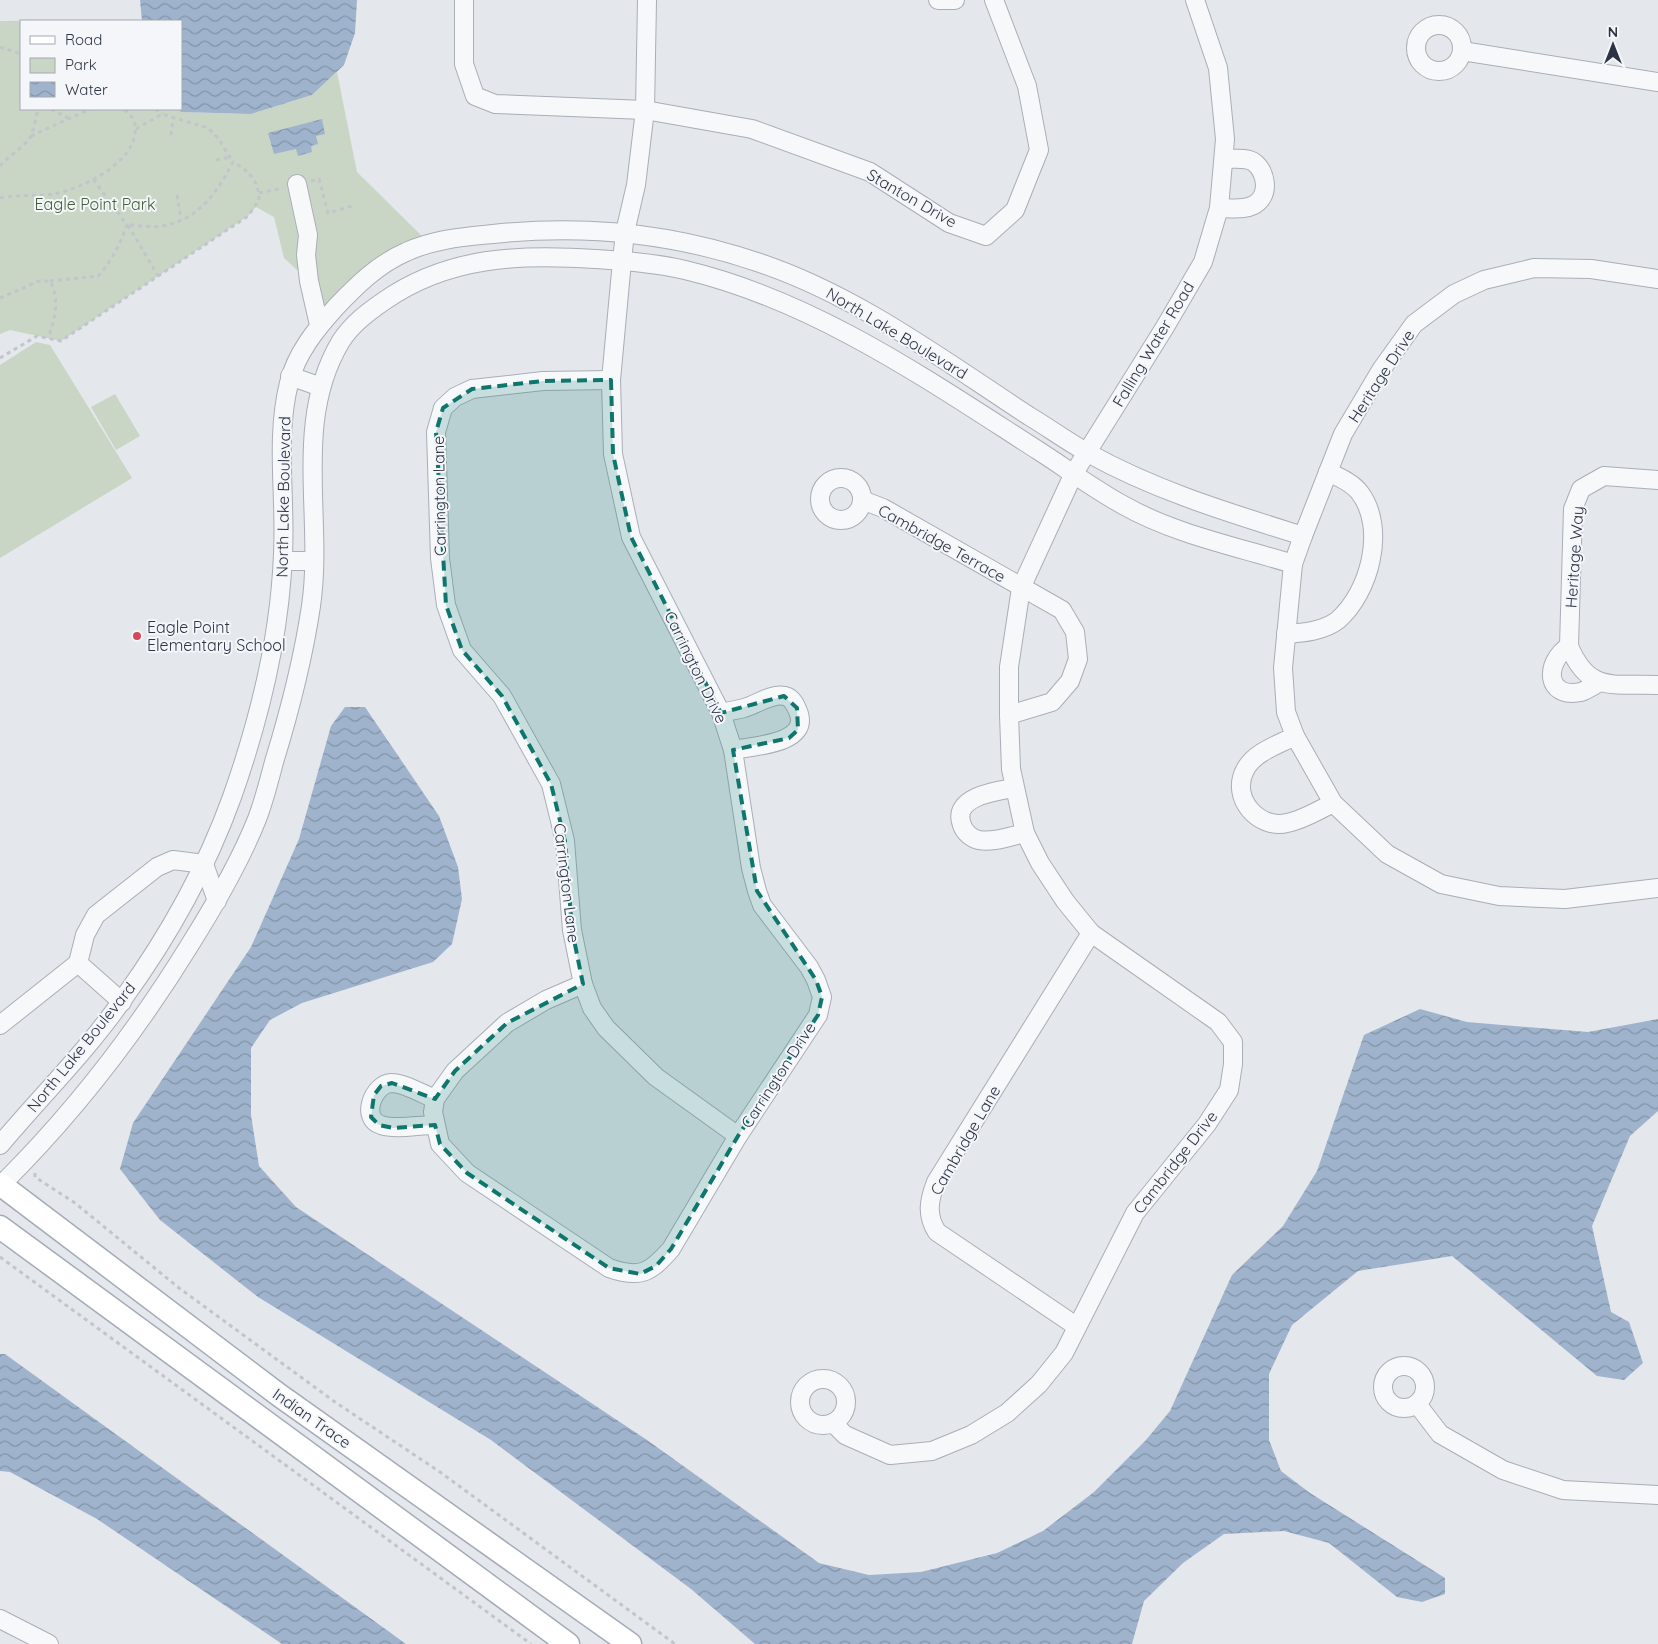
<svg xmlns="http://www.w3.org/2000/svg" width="1658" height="1644" viewBox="0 0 1658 1644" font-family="Quicksand,sans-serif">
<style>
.park{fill:#c9d6c5}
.water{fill:url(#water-waves)}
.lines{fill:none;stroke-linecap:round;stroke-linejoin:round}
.minor-casing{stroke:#a9aeb7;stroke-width:20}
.major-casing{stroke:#a3abb8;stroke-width:25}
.path{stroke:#c2c5cb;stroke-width:3;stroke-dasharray:4 4;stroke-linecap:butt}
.minor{stroke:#f7f8fa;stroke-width:18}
.major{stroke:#fff;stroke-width:22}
.marked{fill:#0f766e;fill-opacity:0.2;stroke:#0f766e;stroke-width:4;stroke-dasharray:10 6;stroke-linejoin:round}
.poi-dot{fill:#d1495b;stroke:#f4f6f9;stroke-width:2}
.labels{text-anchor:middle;stroke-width:4;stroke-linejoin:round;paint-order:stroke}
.street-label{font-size:16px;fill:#2b3445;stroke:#f4f6f9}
.park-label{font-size:16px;fill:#3f6138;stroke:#f4f6f9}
.poi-label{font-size:16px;fill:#2b3445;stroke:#f4f6f9;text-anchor:start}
</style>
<defs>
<pattern id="water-waves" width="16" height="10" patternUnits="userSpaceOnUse" patternTransform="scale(1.25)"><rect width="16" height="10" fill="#9fb4cc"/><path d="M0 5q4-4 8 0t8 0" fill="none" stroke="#8293a7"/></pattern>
</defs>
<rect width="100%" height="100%" fill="#e4e7ec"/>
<!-- park -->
<g class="park">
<polygon points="142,20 21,21 21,109 178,109 181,112 251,114 312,95 337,72 357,172 429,243 405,252 319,325 309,281 284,258 274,217 256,207 248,216 61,341 10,330 0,334 0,21"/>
<polygon points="36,342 50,345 132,478 0,558 0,365"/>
<polygon points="115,394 140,436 116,450 91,407"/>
</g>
<!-- water -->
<g class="water">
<polygon points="140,0 357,0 355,33 344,65 312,95 251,114 181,112 178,109 181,109 181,21 142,21"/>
<polygon points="322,119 325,134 316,136 318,144 311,146 312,152 298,156 296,149 274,154 268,133"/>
<polygon points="345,707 365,707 439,816 458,867 462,899 452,944 433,962 302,1003 270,1020 251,1048 251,1115 259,1166 296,1207 647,1440 819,1563 869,1575 921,1572 997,1553 1043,1531 1094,1492 1146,1440 1170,1411 1232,1275 1283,1226 1317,1171 1364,1035 1420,1009 1467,1022 1588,1032 1658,1019 1658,1111 1630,1136 1592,1226 1611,1312 1629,1322 1643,1363 1624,1380 1597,1376 1452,1256 1358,1271 1292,1325 1269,1374 1269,1440 1281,1471 1310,1493 1445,1578 1445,1594 1422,1602 1397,1597 1329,1543 1284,1531 1224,1534 1183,1563 1144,1601 1132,1644 755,1644 691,1589 491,1440 258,1297 160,1220 120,1169 133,1123 251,947 299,839 331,726"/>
<polygon points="0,1354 5,1354 406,1644 282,1644 97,1519 10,1472 0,1471"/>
</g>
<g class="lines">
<!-- minor casing -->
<g class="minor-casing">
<g id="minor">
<polyline points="464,0 464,64 475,96 495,104 645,110 752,129 870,172 949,223 986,236 1015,210 1039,150 1027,86 994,0"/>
<polyline points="938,0 955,0"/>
<circle cx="1439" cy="48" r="23"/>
<polyline points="1462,51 1658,82"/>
<polyline points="297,184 308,235 306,255 309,281 319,325"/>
<path d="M1219 208C1231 208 1248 211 1258 202 1269 192 1266 173 1255 163 1248 157 1234 159 1225 159"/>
<polyline points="1658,279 1591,269 1534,268 1484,280 1454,294 1414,324 1381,370 1343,434 1303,536 1293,564 1283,668 1286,712 1295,736 1333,803 1387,854 1441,884 1499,896 1565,899 1658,888"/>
<polyline points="290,376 321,387"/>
<polyline points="611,380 543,381 472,389 455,397 443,408 436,432 440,558 446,605 462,650 502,696 551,784 565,841 572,930 583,984 592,1008 606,1028 656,1077 738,1136"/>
<circle cx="841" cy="499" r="21"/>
<path d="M1658 480 1604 476 1581 489 1573 509 1569 646C1589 694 1613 683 1658 685"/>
<polyline points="862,500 883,508 1062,610 1075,632 1078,659 1070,681 1052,702 1009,715"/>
<polyline points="283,561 314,561"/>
<path d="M1286 634C1303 633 1324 631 1338 620 1369 593 1387 529 1360 493 1353 483 1339 477 1328 472"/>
<path d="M1569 646C1544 663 1545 699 1581 692 1587 690 1593 686 1598 683"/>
<path d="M721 713C729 711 737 710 744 708 756 705 771 693 785 696 793 698 796 706 799 714 808 744 753 746 733 750"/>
<path d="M1295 736C1278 745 1254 752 1245 770 1230 798 1259 830 1287 823 1303 820 1319 810 1333 803"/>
<path d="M1014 788C996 791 951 797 962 825 964 832 972 839 979 840 993 843 1011 836 1025 833"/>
<polyline points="78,963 85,935 96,915 157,867 173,860 204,864 217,901"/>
<path d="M583 984 546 1000 507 1023 455 1071 435 1099 433 1112 440 1144 467 1173 609 1268C640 1279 650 1273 671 1249L738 1136 818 1015 822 997 816 980 809 967 762 905 757 891 751 868 733 750 721 713 631 537 613 454 611 380 622 261 625 232 636 185 645 110 647 0"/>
<polyline points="0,1025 78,963 122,1002"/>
<path d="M435 1099C422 1094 405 1083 391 1083 373 1084 360 1119 381 1125 396 1130 418 1125 435 1125"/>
<path d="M0 1145C41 1096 87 1051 123 999 168 937 206 869 232 797 260 718 280 637 283 553 286 496 275 439 289 383 296 354 316 329 336 307 356 286 378 264 406 252 434 239 463 237 493 234 585 224 673 233 760 263 858 296 943 360 1029 416 1049 428 1068 442 1088 453 1156 491 1230 513 1303 536"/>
<path d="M0 1186C74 1113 137 1031 191 943 216 903 240 862 257 819 264 801 269 781 274 762 290 710 303 660 311 606 324 518 292 422 341 341 352 324 368 312 384 301 448 256 521 254 595 259 625 261 656 263 685 270 815 301 928 380 1039 451 1067 469 1094 489 1123 505 1174 534 1238 547 1293 564"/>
<path d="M1076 1326 937 1232C926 1215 929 1200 936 1182L1091 933"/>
<circle cx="1404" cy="1387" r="21"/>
<circle cx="823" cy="1402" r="23"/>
<polyline points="1417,1404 1440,1434 1503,1470 1563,1490 1658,1495"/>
<polyline points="833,1423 845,1435 890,1455 932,1451 971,1435 1007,1413 1039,1384 1064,1353 1135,1213 1207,1124 1229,1090 1233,1064 1233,1042 1218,1022 1091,933 1065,901 1040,863 1025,833 1011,769 1009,715 1009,667 1021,588 1074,473 1165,327 1203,262 1219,208 1225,139 1218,68 1195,0"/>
<polyline points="0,1619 49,1644"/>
</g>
</g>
<!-- major casing -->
<g class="major-casing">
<g id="major">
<polyline points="0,1184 279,1395 630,1644"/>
<polyline points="0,1227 568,1644"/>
</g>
</g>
<!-- path -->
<g class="path">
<polyline points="0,47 21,54"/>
<polyline points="51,109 68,118"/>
<polyline points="155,109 162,114"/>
<polyline points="136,129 162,114 208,128 218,138 233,162"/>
<polyline points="171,135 173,119"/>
<polyline points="31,136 90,109"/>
<polyline points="216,160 231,157"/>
<path d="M0 166C9 155 25 147 31 136 34 128 36 117 38 109"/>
<polyline points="311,181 319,179 328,213 352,206"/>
<polyline points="259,193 283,188"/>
<polyline points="177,195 181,219"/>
<path d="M0 198C17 194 36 197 54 194 83 188 131 165 135 133 137 121 131 113 121 109"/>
<polyline points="128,225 158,276"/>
<path d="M50 281 98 276C112 261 120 244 127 225L93 179"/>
<path d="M0 298 39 281H50C60 299 55 320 48 338"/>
<path d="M0 358 37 336 61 341 248 216 259 200C259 181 249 171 233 162 217 192 200 219 163 226 152 228 138 225 127 225"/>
<polyline points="35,1173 35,1177 75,1203 179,1288 335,1402 440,1472 675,1644"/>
<polyline points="0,1257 531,1644"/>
</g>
<!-- minor -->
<use href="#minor" class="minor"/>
<!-- major -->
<use href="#major" class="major"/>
</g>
<!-- marked area -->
<path class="marked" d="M611 380 613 454 631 537 721 713 784 696 797 708 798 730 789 738 733 750 757 891 816 980 822 997 818 1015 738 1136 671 1249 656 1266 640 1274 609 1268 467 1173 440 1144 435 1125 393 1128 379 1125 371 1117 374 1095 381 1086 392 1083 435 1099 455 1071 507 1023 583 984 572 930 565 841 551 784 502 696 462 650 446 605 436 432 443 408 472 389 543 381Z"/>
<!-- markers -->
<circle class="poi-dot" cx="137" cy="636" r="5"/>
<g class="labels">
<!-- street labels -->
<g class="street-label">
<text transform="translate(912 198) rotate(30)" y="6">Stanton Drive</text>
<text transform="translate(897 333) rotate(31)" y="6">North Lake Boulevard</text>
<text transform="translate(1153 344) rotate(-59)" y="6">Falling Water Road</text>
<text transform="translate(1381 376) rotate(-57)" y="6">Heritage Drive</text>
<text transform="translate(439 496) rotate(-91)" y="6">Carrington Lane</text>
<text transform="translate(283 497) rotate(-89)" y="6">North Lake Boulevard</text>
<text transform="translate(942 543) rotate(29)" y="6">Cambridge Terrace</text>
<text transform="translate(1574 557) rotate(-86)" y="6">Heritage Way</text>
<text transform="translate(696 667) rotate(64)" y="6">Carrington Drive</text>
<text transform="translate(567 883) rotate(83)" y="6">Carrington Lane</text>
<text transform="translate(81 1047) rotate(-51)" y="6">North Lake Boulevard</text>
<text transform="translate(778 1075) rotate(-57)" y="6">Carrington Drive</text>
<text transform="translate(965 1140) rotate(-60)" y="6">Cambridge Lane</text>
<text transform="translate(1175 1162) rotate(-52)" y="6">Cambridge Drive</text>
<text transform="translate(312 1418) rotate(35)" y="6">Indian Trace</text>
</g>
<!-- park labels -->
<g class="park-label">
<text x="95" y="210">Eagle Point Park</text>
</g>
<!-- poi labels -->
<g class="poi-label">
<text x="147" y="633">Eagle Point<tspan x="147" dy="18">Elementary School</tspan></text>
</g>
</g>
<!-- legend -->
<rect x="20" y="20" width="162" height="90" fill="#f4f6f9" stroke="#a4a8b1"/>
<rect x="30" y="36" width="25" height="8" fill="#ffffff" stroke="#a4a8b1"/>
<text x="65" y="45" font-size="15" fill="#2b3445">Road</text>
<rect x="30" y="58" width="25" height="15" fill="#c9d6c5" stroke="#a4a8b1"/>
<text x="65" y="70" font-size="15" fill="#2b3445">Park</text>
<rect x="30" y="82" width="25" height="15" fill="url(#water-waves)" stroke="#a4a8b1"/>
<text x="65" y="95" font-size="15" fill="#2b3445">Water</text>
<!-- north arrow -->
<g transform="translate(1613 45)" stroke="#f4f6f9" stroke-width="4" paint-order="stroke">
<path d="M0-4L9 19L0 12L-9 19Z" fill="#2b3445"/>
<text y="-8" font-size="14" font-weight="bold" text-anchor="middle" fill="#2b3445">N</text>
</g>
</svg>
